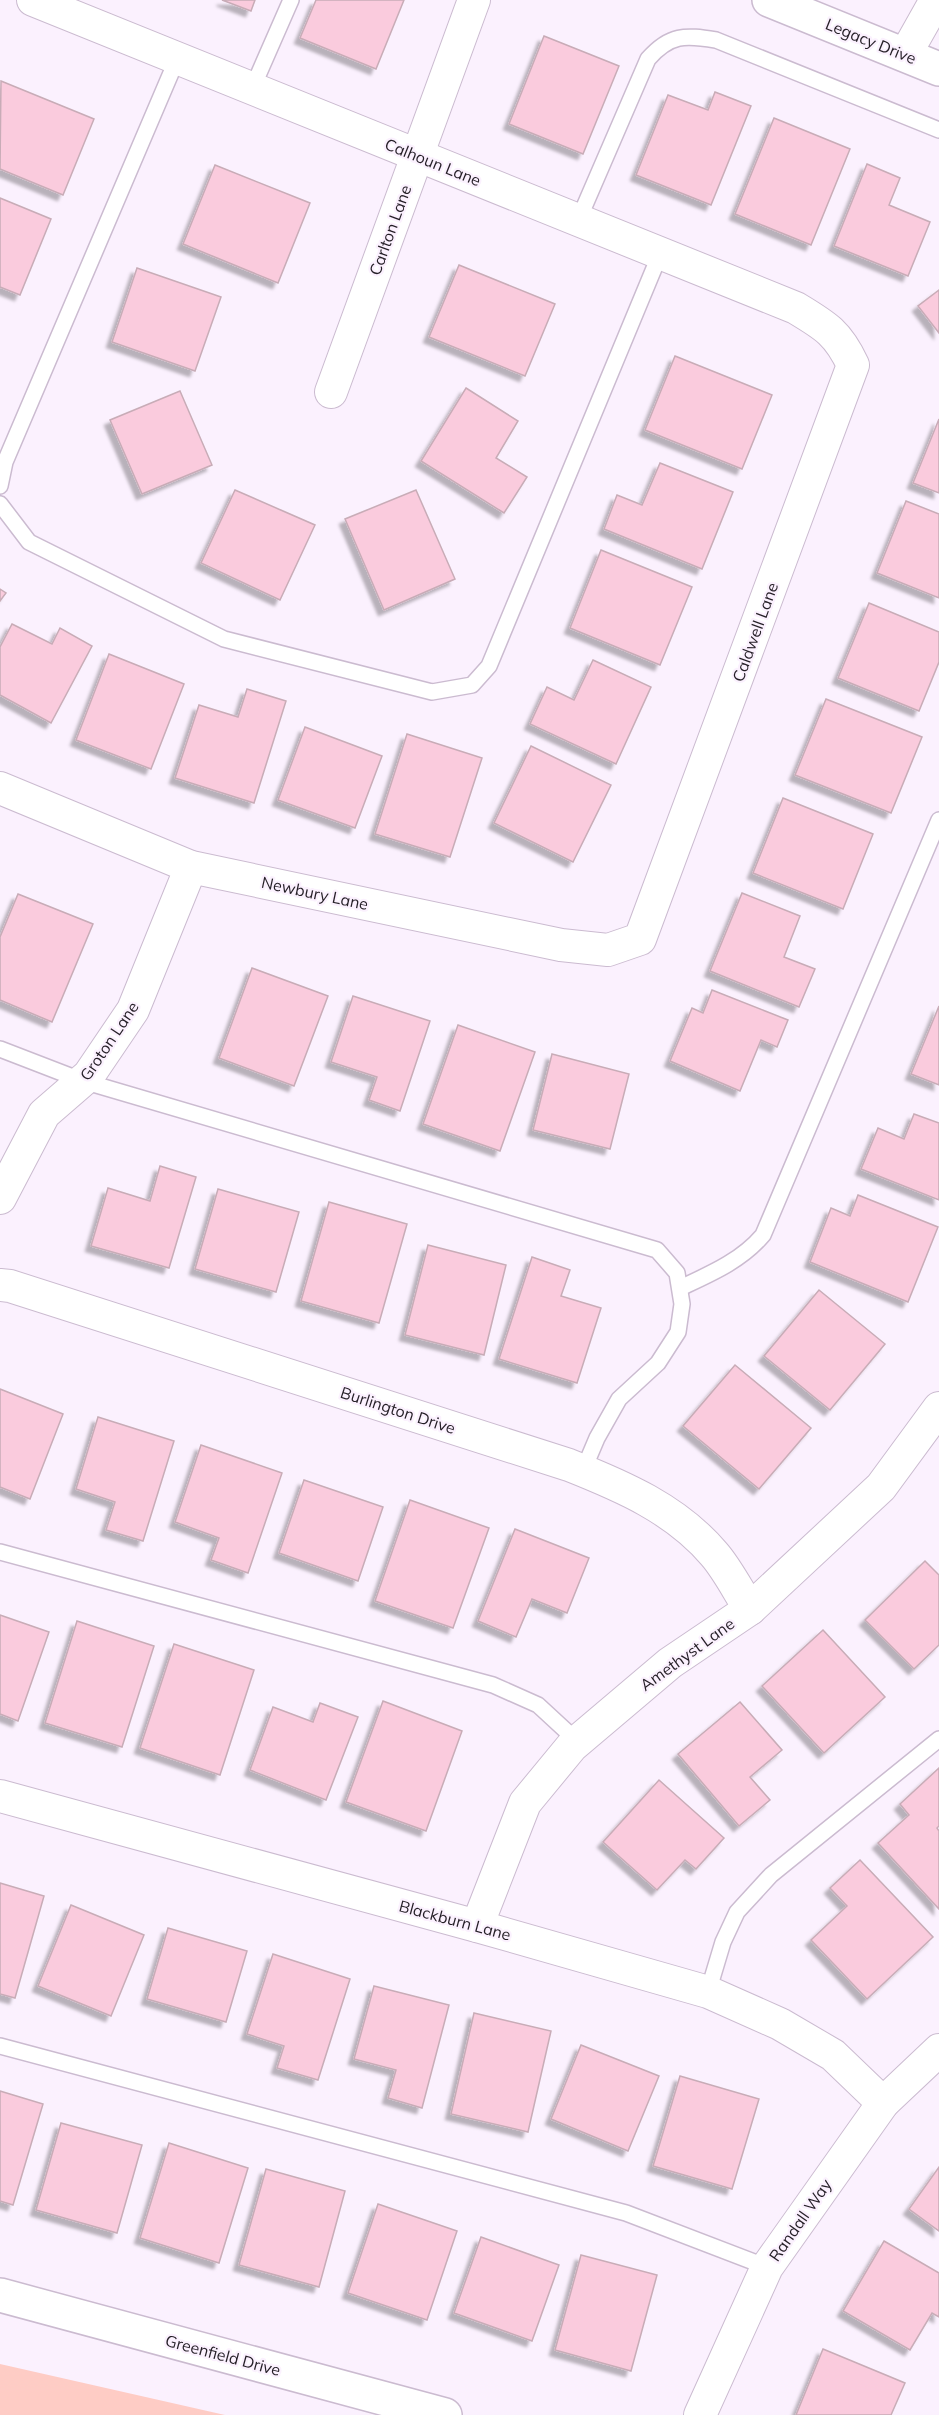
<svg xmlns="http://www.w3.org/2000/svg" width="939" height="2415" viewBox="0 0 939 2415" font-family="Mulish,sans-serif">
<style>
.green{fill:#feccc5}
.building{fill:#facbdd;stroke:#c8acb7;stroke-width:1.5;filter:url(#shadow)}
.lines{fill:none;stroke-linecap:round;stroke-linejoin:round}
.lane-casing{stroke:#cbbbd0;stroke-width:18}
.street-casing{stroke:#cbbbd0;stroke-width:34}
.secondary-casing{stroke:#cbbbd0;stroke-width:36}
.lane{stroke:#fff;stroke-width:15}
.street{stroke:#fff;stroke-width:32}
.secondary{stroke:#fff;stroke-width:33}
.labels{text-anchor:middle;stroke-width:4.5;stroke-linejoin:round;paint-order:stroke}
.street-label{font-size:16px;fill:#241e26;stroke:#fbf1fe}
</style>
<defs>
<filter id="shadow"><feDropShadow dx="-5.5" dy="5.5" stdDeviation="1.5" flood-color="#0004"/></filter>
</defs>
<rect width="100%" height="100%" fill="#fbf1fe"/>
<!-- green -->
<polygon class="green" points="0,2364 225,2415 0,2415"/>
<!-- building -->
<g class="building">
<polygon points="222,0 255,0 251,11"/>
<polygon points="316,0 404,0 376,69 300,38"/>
<polygon points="544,36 619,66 583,154 509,124"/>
<polygon points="1,81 94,119 63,195 0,169"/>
<polygon points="715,92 751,106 711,205 636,175 668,95 708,110"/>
<polygon points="774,118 850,149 811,245 735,214"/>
<polygon points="867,164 900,178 889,205 930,222 908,276 834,246"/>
<polygon points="215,165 310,203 278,283 183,244"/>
<polygon points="0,198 51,219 20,295 0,287"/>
<polygon points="459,265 555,304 525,376 429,337"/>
<polygon points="137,268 221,297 195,371 112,342"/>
<polygon points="939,290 939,333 918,306"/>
<polygon points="675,356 772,395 742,469 645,430"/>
<polygon points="466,388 518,421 496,458 527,477 504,513 421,461"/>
<polygon points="180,391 212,465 142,494 110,420"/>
<polygon points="939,419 939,493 913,483"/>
<polygon points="660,463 733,492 702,569 604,529 617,495 642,505"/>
<polygon points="235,490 315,525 280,600 201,563"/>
<polygon points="416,490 455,579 384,610 345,519"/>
<polygon points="906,501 939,514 939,598 877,573"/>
<polygon points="601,550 692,587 660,665 570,628"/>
<polygon points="0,589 6,593 0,601"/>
<polygon points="869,603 939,632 939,662 919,711 838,678"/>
<polygon points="12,624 52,644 60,628 92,646 51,723 0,695 0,647"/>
<polygon points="109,654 184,684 151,769 76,740"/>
<polygon points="593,660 651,687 616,764 530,724 547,687 574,700"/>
<polygon points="247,689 286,701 254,803 175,778 199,705 238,717"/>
<polygon points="826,699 922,737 891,813 795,775"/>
<polygon points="305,727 382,756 355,828 278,800"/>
<polygon points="407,734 482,758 450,857 375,834"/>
<polygon points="531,746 611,785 573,862 494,823"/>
<polygon points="783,798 873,834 843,909 753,873"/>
<polygon points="742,893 800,916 784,957 815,969 799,1007 710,971"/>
<polygon points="18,894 93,924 52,1022 0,1000 0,937"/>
<polygon points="252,968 328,996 294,1086 219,1058"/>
<polygon points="712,990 788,1020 777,1047 761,1040 740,1091 670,1061 692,1008 703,1013"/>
<polygon points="353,996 430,1021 400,1111 369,1100 377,1077 331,1062"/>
<polygon points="939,1006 939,1085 911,1074"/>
<polygon points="458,1025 535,1052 500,1151 423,1124"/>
<polygon points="552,1054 629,1074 610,1149 533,1130"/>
<polygon points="914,1114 939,1123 939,1200 861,1169 878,1128 904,1139"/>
<polygon points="160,1166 196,1177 169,1268 91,1246 108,1188 150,1201"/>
<polygon points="218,1189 299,1212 276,1292 195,1269"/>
<polygon points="858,1195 938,1227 908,1302 810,1262 831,1208 850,1216"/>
<polygon points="329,1202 407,1224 379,1323 301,1301"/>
<polygon points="428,1245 506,1265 484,1355 405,1335"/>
<polygon points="532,1257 570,1270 561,1296 601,1308 577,1383 499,1359"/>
<polygon points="819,1290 885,1344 830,1410 764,1356"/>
<polygon points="735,1365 811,1428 759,1489 683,1426"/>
<polygon points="0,1389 63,1414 30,1499 0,1487"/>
<polygon points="98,1417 174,1441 143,1541 106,1530 115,1502 76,1489"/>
<polygon points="201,1445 282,1473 248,1573 211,1560 219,1538 175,1522"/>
<polygon points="304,1480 383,1507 358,1581 279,1553"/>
<polygon points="410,1500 489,1528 453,1628 375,1601"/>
<polygon points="515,1529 589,1558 567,1613 532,1599 516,1637 478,1621"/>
<polygon points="925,1561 939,1575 939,1645 914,1669 865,1620"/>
<polygon points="0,1615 49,1632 18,1721 0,1714"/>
<polygon points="77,1621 154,1646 122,1747 45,1723"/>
<polygon points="823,1630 885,1697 824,1753 762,1686"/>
<polygon points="174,1644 254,1670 220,1775 140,1748"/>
<polygon points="383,1701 462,1731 426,1831 346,1802"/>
<polygon points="740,1702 782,1750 750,1777 770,1800 739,1826 678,1754"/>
<polygon points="320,1703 358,1717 326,1800 250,1770 273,1707 313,1722"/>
<polygon points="939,1768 939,1826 937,1828 939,1831 939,1909 878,1843 909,1815 900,1804"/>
<polygon points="659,1780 724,1838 696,1869 685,1860 657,1890 603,1842"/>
<polygon points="860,1860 933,1937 867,1999 811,1940 847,1906 830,1888"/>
<polygon points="0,1883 44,1896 15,1998 0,1994"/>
<polygon points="71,1905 144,1935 111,2016 38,1986"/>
<polygon points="168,1928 247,1951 226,2022 147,1999"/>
<polygon points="273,1954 350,1979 318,2080 277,2068 284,2046 247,2034"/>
<polygon points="374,1986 449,2005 422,2108 388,2098 396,2070 354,2059"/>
<polygon points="474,2013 551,2031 528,2132 451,2114"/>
<polygon points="581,2045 659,2076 628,2151 551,2119"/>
<polygon points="680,2076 759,2099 732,2189 653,2166"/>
<polygon points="0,2091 43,2104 13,2205 0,2201"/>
<polygon points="61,2123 142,2145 117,2233 36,2210"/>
<polygon points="169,2143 248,2168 219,2263 140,2238"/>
<polygon points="939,2167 939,2231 909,2209"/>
<polygon points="266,2169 345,2191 319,2287 239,2265"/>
<polygon points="378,2204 457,2231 427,2320 348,2293"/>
<polygon points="481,2237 559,2265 532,2341 454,2313"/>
<polygon points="884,2241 939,2273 939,2317 932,2313 910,2350 843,2311"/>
<polygon points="581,2255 657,2275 631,2371 555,2350"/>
<polygon points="823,2349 905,2383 891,2415 796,2415"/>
</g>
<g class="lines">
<!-- lane casing -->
<g class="lane-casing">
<g id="lane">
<polyline points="252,89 291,0"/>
<path d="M578 221 648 59C670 34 685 35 716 40L939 130"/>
<polyline points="0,486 5,462 177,59"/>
<polyline points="0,504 29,542 224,639 432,692 472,685 489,666 660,254"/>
<polyline points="0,1049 83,1081 657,1250 677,1273 682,1304 678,1332 658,1363 619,1399 597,1438 583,1471"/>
<path d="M680 1288C710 1274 741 1261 763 1235L939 820"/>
<polyline points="0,1552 493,1685 538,1705 577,1741"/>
<polyline points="708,1992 723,1942 737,1912 771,1875 939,1739"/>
<polyline points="0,2046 626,2213 767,2267"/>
</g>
</g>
<!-- street casing -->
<g class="street-casing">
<g id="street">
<polyline points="905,55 936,0"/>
<polyline points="331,392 474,0"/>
<path d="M0 788 191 867 561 945 608 950 640 939 853 365C838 333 826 326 796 308L33 0"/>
<polyline points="0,1198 44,1114 89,1075 133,1010 191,867"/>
<path d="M0 1285 10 1286 569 1465C622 1486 676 1509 714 1554 728 1570 738 1591 750 1609"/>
<polyline points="0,1796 477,1926 708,1992 780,2024 833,2055 883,2103"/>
<polyline points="477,1926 525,1803 572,1746 670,1663 750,1609 881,1487 939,1408"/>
<polyline points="700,2415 767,2267 883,2103 939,2050"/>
</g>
</g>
<!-- secondary casing -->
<g class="secondary-casing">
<g id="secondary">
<polyline points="769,0 939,69"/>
<polyline points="0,2295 445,2415"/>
</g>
</g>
<!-- lane -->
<use href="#lane" class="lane"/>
<!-- street -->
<use href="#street" class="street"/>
<!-- secondary -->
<use href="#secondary" class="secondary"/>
</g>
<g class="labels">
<!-- street labels -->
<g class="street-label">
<text transform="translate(871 41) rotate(22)" y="6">Legacy Drive</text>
<text transform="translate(433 162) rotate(22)" y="6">Calhoun Lane</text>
<text transform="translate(390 230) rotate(-70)" y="6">Carlton Lane</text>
<text transform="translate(755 632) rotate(-70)" y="6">Caldwell Lane</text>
<text transform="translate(315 893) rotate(12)" y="6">Newbury Lane</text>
<text transform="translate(109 1041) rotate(-56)" y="6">Groton Lane</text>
<text transform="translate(398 1410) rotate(18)" y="6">Burlington Drive</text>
<text transform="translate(687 1654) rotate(-36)" y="6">Amethyst Lane</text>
<text transform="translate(455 1920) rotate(15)" y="6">Blackburn Lane</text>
<text transform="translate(800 2220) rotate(-55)" y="6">Randall Way</text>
<text transform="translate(223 2355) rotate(15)" y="6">Greenfield Drive</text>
</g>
</g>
</svg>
